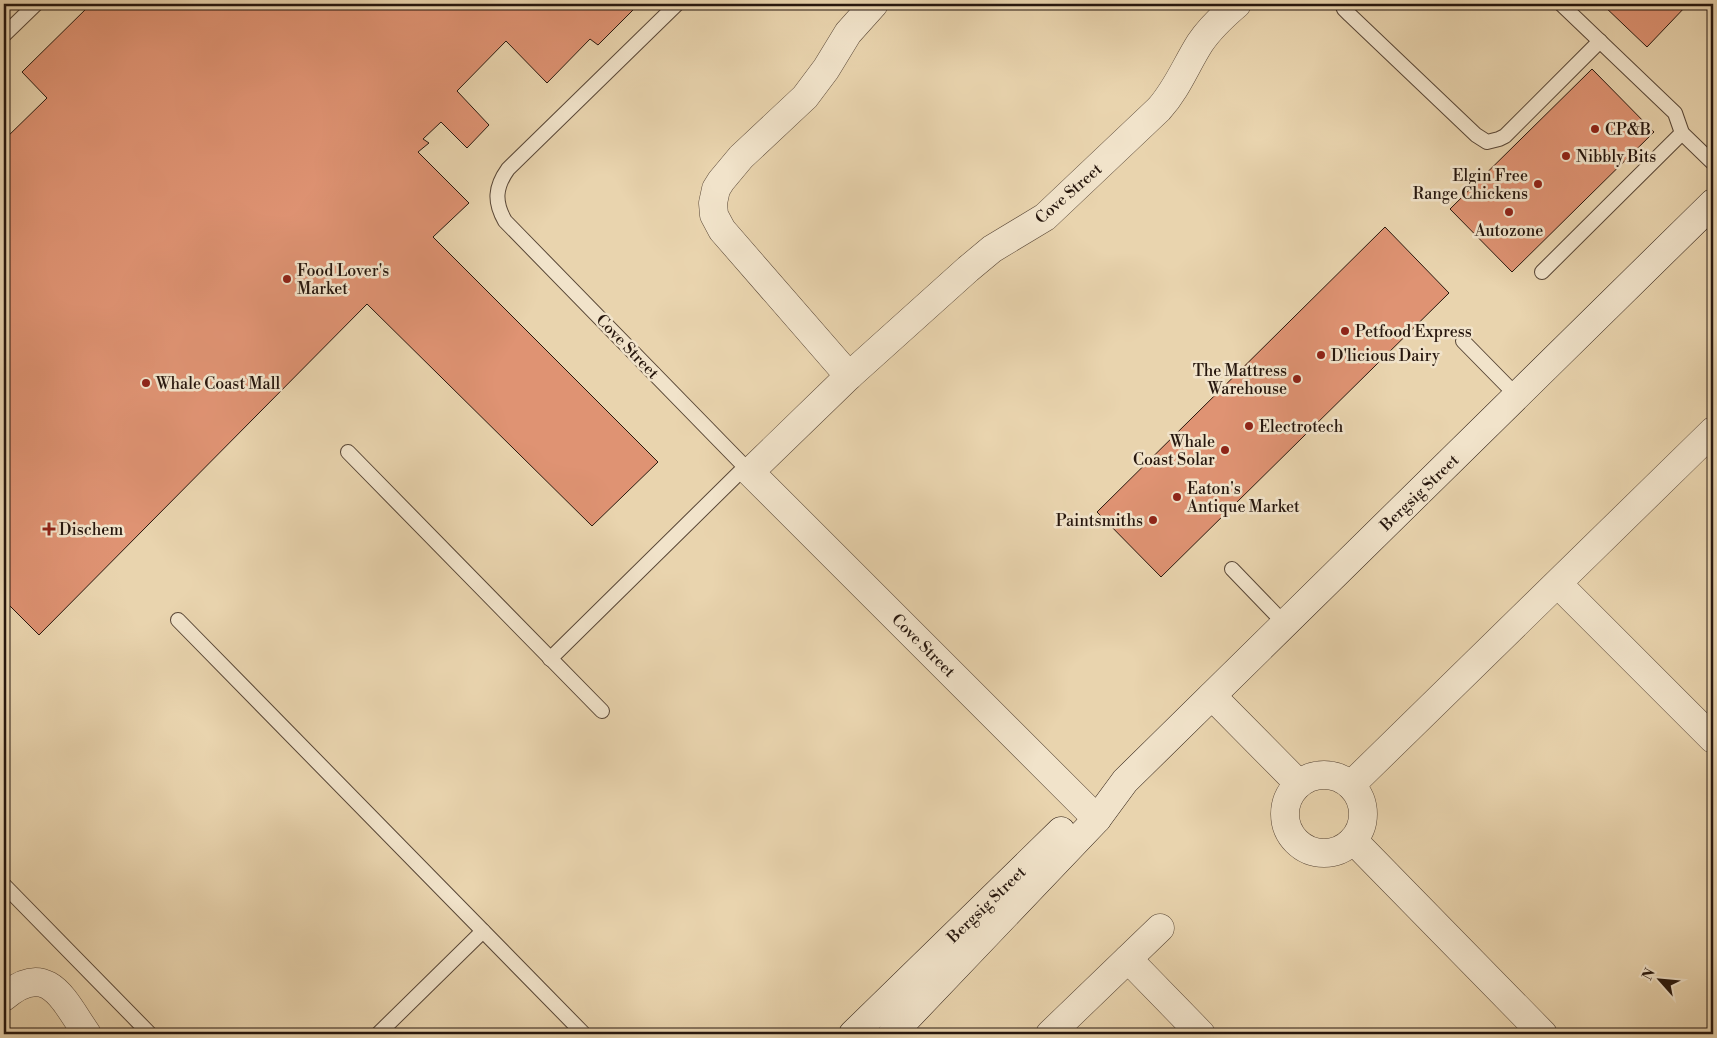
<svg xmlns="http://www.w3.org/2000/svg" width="1717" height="1038" viewBox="0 0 1717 1038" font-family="'Libre Bodoni',serif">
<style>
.building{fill:#df9373;stroke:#27170e}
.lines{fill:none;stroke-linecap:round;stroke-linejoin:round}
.lane-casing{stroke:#584636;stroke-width:16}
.street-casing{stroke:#584636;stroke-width:29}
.secondary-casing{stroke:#27170e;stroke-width:29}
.lane{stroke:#f1e3ca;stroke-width:14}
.street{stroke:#f1e3ca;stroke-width:28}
.secondary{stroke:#f1e3ca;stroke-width:28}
.poi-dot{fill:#8f2418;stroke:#f1e3ca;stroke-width:2}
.labels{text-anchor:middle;stroke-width:5;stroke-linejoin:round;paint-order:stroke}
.poi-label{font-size:16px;fill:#27170e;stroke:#f1e3ca;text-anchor:start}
.street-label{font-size:16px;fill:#27170e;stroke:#f1e3ca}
</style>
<rect width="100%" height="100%" fill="#e9d4ae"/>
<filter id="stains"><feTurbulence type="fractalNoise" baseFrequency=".004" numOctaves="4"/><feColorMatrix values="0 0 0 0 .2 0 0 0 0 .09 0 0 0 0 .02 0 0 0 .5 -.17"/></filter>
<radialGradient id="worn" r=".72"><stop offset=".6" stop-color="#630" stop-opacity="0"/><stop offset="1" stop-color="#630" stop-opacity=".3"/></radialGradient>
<!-- building -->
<g class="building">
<polygon points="91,4 628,4 634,9 598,45 590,39 547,83 506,41 457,91 489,125 467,148 441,122 423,139 429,143 418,152 469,203 433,237 658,462 592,526 367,304 39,635 4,600 4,140 47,98 22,72"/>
<polygon points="1602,4 1688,4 1647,47"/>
<polygon points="1592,69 1654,132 1512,272 1450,209"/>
<polygon points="1385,227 1449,293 1161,577 1097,512"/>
</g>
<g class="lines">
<!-- lane casing -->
<g class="lane-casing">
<g id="lane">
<path d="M677 4 508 169C495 187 494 202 505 221L750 472"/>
<polyline points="1342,4 1344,9 1350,15 1476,135 1487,142 1499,139 1505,136 1600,41"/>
<polyline points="1561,4 1675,113 1682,133 1713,163"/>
<polyline points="4,35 36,4"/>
<polyline points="1542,272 1682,133"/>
<polyline points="1463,341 1517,396"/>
<polyline points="348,452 602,711"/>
<polyline points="1232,569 1285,624"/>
<polyline points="178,620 584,1034"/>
<polyline points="550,659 745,467"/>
<polyline points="4,885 150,1034"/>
<polyline points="378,1034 483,931"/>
</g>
</g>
<!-- street casing -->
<g class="street-casing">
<g id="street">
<polyline points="849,376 722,230 714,215 713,203 716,189 721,181 741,157 805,97 826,69 848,33 874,4"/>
<polyline points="1558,584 1713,739"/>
<polyline points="1212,696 1299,784"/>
<circle cx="1324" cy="814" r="39"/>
<polyline points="1351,785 1713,431"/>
<path d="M1097 819 750 472 849 376 968 269 992 249 1045 217 1159 109C1177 89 1186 65 1200 43 1210 28 1223 16 1237 4"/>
<polyline points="1353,840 1543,1034"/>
<polyline points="1128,959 1201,1034"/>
<path d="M4 997C48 959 64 1001 87 1034"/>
<polyline points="1050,1034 1160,928"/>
</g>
</g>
<!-- secondary casing -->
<g class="secondary-casing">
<g id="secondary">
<polyline points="853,1034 1061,831"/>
<polyline points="892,1034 1097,819 1125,781 1713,203"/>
</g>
</g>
<!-- lane -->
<use href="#lane" class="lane"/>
<!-- street -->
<use href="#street" class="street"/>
<!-- secondary -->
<use href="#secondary" class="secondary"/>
</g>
<!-- markers -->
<g class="poi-dot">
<circle cx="1595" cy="129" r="5"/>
<circle cx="1566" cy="156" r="5"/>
<circle cx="1538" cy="184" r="5"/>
<circle cx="1509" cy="212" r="5"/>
<circle cx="287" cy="279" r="5"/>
<circle cx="1345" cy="331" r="5"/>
<circle cx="1321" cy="355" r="5"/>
<circle cx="1297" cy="379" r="5"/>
<circle cx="146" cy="383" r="5"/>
<circle cx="1249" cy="426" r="5"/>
<circle cx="1225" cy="450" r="5"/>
<circle cx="1177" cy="497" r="5"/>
<circle cx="1153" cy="520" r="5"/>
<path d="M46.5 521.5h5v5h5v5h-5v5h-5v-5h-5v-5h5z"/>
</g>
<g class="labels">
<!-- poi labels -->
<g class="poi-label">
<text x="1605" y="135">CP&amp;B</text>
<text x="1576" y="162">Nibbly Bits</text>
<text x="1528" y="181" text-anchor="end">Elgin Free<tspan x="1528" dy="18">Range Chickens</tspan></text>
<text x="1509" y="236" text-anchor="middle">Autozone</text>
<text x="297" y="276">Food Lover's<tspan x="297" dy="18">Market</tspan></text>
<text x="1355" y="337">Petfood Express</text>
<text x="1331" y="361">D'licious Dairy</text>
<text x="1287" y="376" text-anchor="end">The Mattress<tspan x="1287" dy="18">Warehouse</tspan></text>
<text x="156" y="389">Whale Coast Mall</text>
<text x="1259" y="432">Electrotech</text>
<text x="1215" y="447" text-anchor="end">Whale<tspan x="1215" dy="18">Coast Solar</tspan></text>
<text x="1187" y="494">Eaton's<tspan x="1187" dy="18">Antique Market</tspan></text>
<text x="1143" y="526" text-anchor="end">Paintsmiths</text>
<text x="59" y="535">Dischem</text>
</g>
<!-- street labels -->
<g class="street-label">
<text transform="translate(1068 193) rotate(-41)" y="6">Cove Street</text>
<text transform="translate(628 346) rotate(46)" y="6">Cove Street</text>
<text transform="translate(1419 492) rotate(-44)" y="6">Bergsig Street</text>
<text transform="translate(924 645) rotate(45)" y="6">Cove Street</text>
<text transform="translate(986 904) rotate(-44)" y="6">Bergsig Street</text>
</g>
</g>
<!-- margin -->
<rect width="1717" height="1038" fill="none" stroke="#e9d4ae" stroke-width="20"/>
<rect x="5" y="5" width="1707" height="1028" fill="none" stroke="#27170e" stroke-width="2.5"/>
<rect x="10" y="10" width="1697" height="1018" fill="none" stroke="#27170e"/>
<!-- north arrow -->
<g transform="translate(1660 980) rotate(297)" stroke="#f1e3ca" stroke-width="4" paint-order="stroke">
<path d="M0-4L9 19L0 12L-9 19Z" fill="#27170e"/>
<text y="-8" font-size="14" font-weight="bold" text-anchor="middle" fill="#27170e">N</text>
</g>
<rect width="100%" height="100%" filter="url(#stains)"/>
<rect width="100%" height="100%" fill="url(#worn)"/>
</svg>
